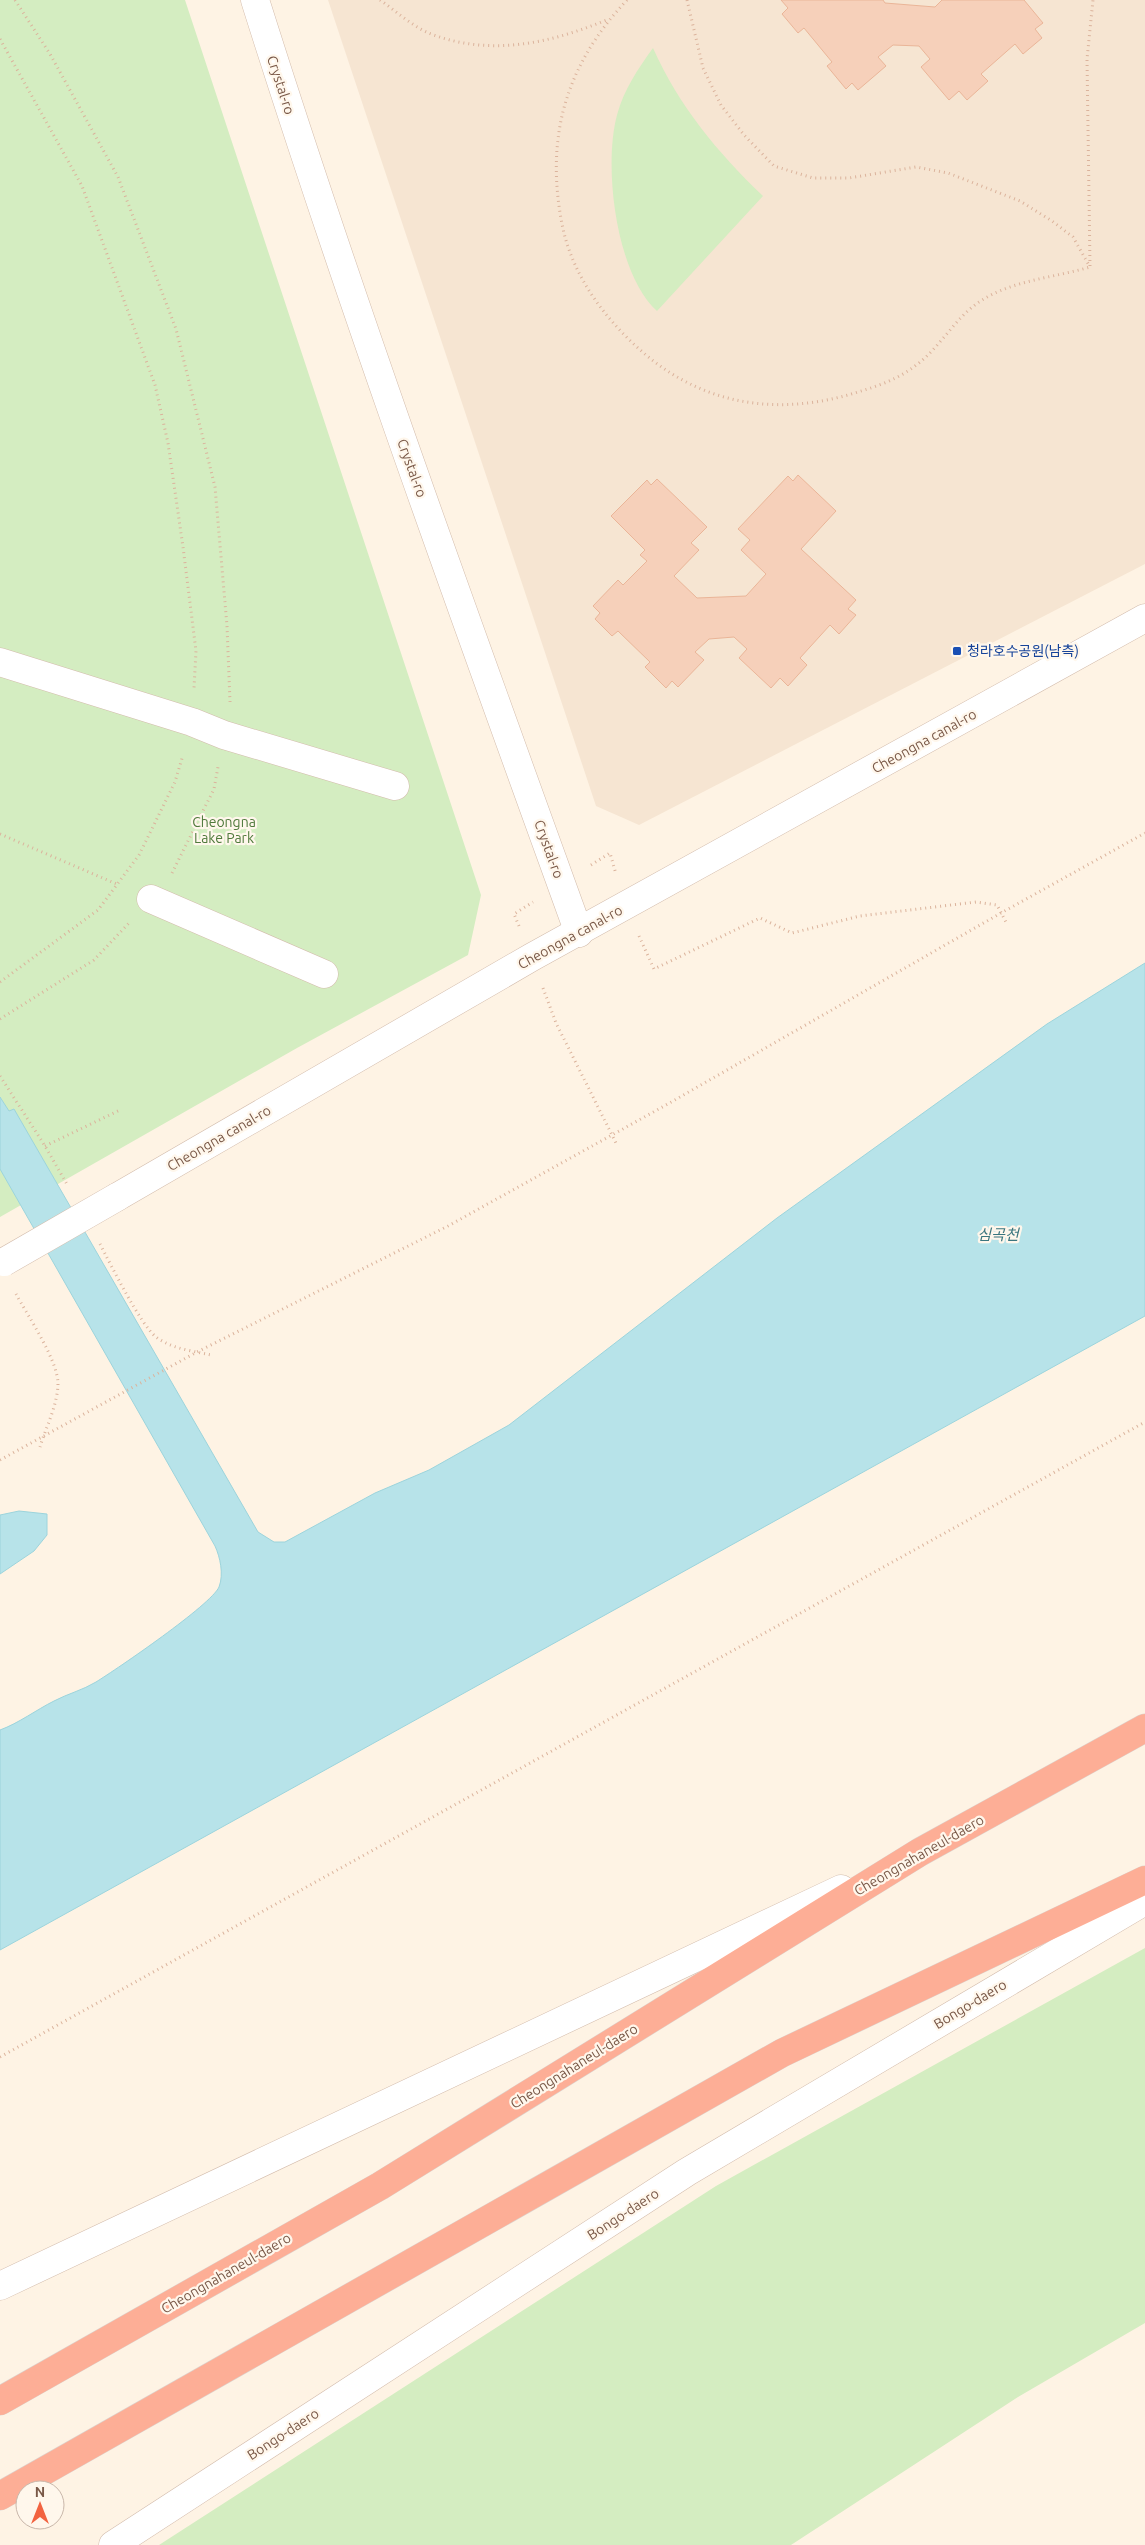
<svg xmlns="http://www.w3.org/2000/svg" width="1145" height="2545" viewBox="0 0 1145 2545" font-family="Ubuntu,'Noto Sans KR',sans-serif">
<style>
.residential{fill:#f6e5d2}
.green{fill:#d4edc1}
.water{fill:#b7e3e9;stroke:#9cd4dc}
.building{fill:#f6d0ba;stroke:#eab598}
.lines{fill:none;stroke-linecap:round;stroke-linejoin:round}
.minor-casing{stroke:#d3bcac;stroke-width:29}
.highway-casing{stroke:#dcd4cf;stroke-width:29}
.path{stroke:#dbb39c;stroke-width:3;stroke-dasharray:1 4;stroke-linecap:butt}
.minor{stroke:#fff;stroke-width:28}
.highway{stroke:#fdae96;stroke-width:28}
.minor-bridge-casing{stroke:#d3bcac;stroke-width:29;stroke-linecap:butt}
.minor-bridge{stroke:#fff;stroke-width:28}
.transit-dot{fill:#1a4fb4;stroke:#fff7ec;stroke-width:2}
.labels{text-anchor:middle;stroke-width:4.5;stroke-linejoin:round;paint-order:stroke}
.street-label{font-size:14px;fill:#795847;stroke:#fff7ec}
.transit-label{font-size:14px;fill:#164399;stroke:#fff7ec;text-anchor:start}
.park-label{font-size:14px;fill:#507a3c;stroke:#fff7ec}
.water-label{font-size:15px;font-style:italic;fill:#3a767f;stroke:#fff7ec}
</style>
<rect width="100%" height="100%" fill="#fef3e4"/>
<!-- residential -->
<polygon class="residential" points="328,0 1145,0 1145,564 639,825 596,806"/>
<!-- green -->
<g class="green">
<polygon points="0,0 185,0 481,895 468,955 297,1048 0,1217"/>
<path d="M653 48C679 106 717 152 763 196L657 311C616 274 603 167 617 115 624 89 638 69 653 48Z"/>
<polygon points="1145,1948 1145,2323 1018,2397 791,2545 159,2545 716,2186"/>
</g>
<!-- water -->
<g class="water">
<path d="M1145 963V1316L0 1950V1730C19 1723 36 1710 54 1701 67 1694 83 1690 96 1682 117 1669 211 1605 219 1587 224 1574 220 1557 215 1546L0 1169V1097L9 1111 14 1109 258 1532 274 1542H285L375 1493 429 1470 509 1425 777 1218 1047 1024Z"/>
<polygon points="19,1511 47,1514 47,1535 34,1551 0,1574 0,1515"/>
</g>
<!-- building -->
<g class="building">
<polygon points="781,0 883,0 885,3 935,7 942,0 1024,0 1043,23 1035,29 1042,38 1023,54 1015,44 981,74 988,81 967,100 959,91 949,100 921,67 930,59 919,46 893,45 878,57 886,66 858,90 852,83 846,89 827,66 832,62 804,28 798,33 782,14 788,8"/>
<polygon points="798,475 836,511 801,549 856,600 848,609 856,615 839,634 830,625 800,658 807,665 788,686 780,678 771,688 739,658 747,649 734,637 709,639 695,652 704,660 678,687 672,681 666,688 645,667 650,662 618,631 612,636 595,619 600,613 593,606 618,580 623,585 647,561 640,555 645,550 611,516 647,480 651,485 657,479 707,527 691,543 699,550 674,576 697,598 746,596 766,574 741,550 750,540 738,529 788,476 793,481"/>
</g>
<g class="lines">
<!-- minor casing -->
<g class="minor-casing">
<g id="minor">
<path d="M255 0C354 314 467 623 579 933"/>
<polyline points="0,662 192,722 224,735 395,786"/>
<polyline points="151,899 324,974"/>
<polyline points="117,1197 532,957 1145,618"/>
<polyline points="0,2286 841,1889"/>
<polyline points="113,2545 687,2172 1145,1901"/>
</g>
</g>
<!-- highway casing -->
<g class="highway-casing">
<g id="highway">
<polyline points="0,2401 380,2186 920,1852 1145,1728"/>
<polyline points="0,2496 782,2053 1145,1880"/>
</g>
</g>
<!-- path -->
<g class="path">
<polyline points="15,0 50,54 118,177 176,329 215,487 227,626 230,702"/>
<path d="M380 0C396 11 413 27 431 34 492 57 551 43 609 19"/>
<path d="M627 0C566 65 545 136 562 224 572 276 606 321 646 355 708 407 782 416 858 392 878 386 898 379 915 366 940 348 955 318 979 302 1012 280 1053 278 1090 267"/>
<polyline points="687,0 703,68 721,105 744,135 774,166 813,178 849,178 916,167 948,173 1020,201 1052,221 1073,237 1090,267"/>
<polyline points="0,39 82,186 155,385 168,443 183,547 196,651 194,688"/>
<polyline points="1090,266 1087,59 1093,0"/>
<polyline points="0,834 119,885"/>
<polyline points="591,865 610,853 616,874"/>
<polyline points="172,873 214,789 218,767"/>
<polyline points="519,926 514,914 533,902"/>
<polyline points="639,936 654,969 760,918 792,933 860,916 976,902 997,905 1006,922"/>
<polyline points="0,982 98,910 139,855 175,782 183,755"/>
<polyline points="543,988 556,1023 616,1143"/>
<polyline points="0,1019 94,960 129,923"/>
<polyline points="0,1076 45,1146 68,1186"/>
<polyline points="45,1146 120,1110"/>
<path d="M100 1244C111 1265 140 1324 156 1337 172 1349 193 1351 211 1355"/>
<path d="M16 1294C28 1316 57 1359 58 1383 58 1404 46 1427 40 1447"/>
<polyline points="0,1460 197,1352 448,1226 666,1105 1001,913 1145,833"/>
<polyline points="0,2057 1145,1422"/>
</g>
<!-- minor -->
<use href="#minor" class="minor"/>
<!-- highway -->
<use href="#highway" class="highway"/>
<!-- minor-bridge casing -->
<g class="minor-bridge-casing">
<polyline id="minor-bridge" points="4,1262 117,1197"/>
</g>
<!-- minor-bridge -->
<use href="#minor-bridge" class="minor-bridge"/>
</g>
<!-- markers -->
<rect class="transit-dot" x="952" y="646" width="10" height="10" rx="2.5"/>
<g class="labels">
<!-- street labels -->
<g class="street-label">
<text transform="translate(281 85) rotate(72)" y="5">Crystal-ro</text>
<text transform="translate(412 468) rotate(70)" y="5">Crystal-ro</text>
<text transform="translate(924 741) rotate(-29)" y="5">Cheongna canal-ro</text>
<text transform="translate(549 849) rotate(70)" y="5">Crystal-ro</text>
<text transform="translate(570 937) rotate(-29)" y="5">Cheongna canal-ro</text>
<text transform="translate(219 1138) rotate(-30)" y="5">Cheongna canal-ro</text>
<text transform="translate(919 1855) rotate(-30)" y="5">Cheongnahaneul-daero</text>
<text transform="translate(970 2004) rotate(-31)" y="5">Bongo-daero</text>
<text transform="translate(574 2066) rotate(-32)" y="5">Cheongnahaneul-daero</text>
<text transform="translate(623 2214) rotate(-33)" y="5">Bongo-daero</text>
<text transform="translate(226 2273) rotate(-30)" y="5">Cheongnahaneul-daero</text>
<text transform="translate(283 2434) rotate(-33)" y="5">Bongo-daero</text>
</g>
<!-- transit labels -->
<g class="transit-label">
<text x="967" y="656">청라호수공원(남측)</text>
</g>
<!-- park labels -->
<g class="park-label">
<text x="224" y="827">Cheongna<tspan x="224" dy="16">Lake Park</tspan></text>
</g>
<!-- water labels -->
<g class="water-label">
<text x="998" y="1240">심곡천</text>
</g>
</g>
<!-- north arrow -->
<g transform="translate(40 2505)"><circle r="24" fill="#fff7ec" stroke="#c9b7aa"/>
<path d="M0-4L9 19L0 12L-9 19Z" fill="#f26340"/>
<text y="-8" font-size="14" font-weight="bold" text-anchor="middle" fill="#795847">N</text>
</g>
</svg>
